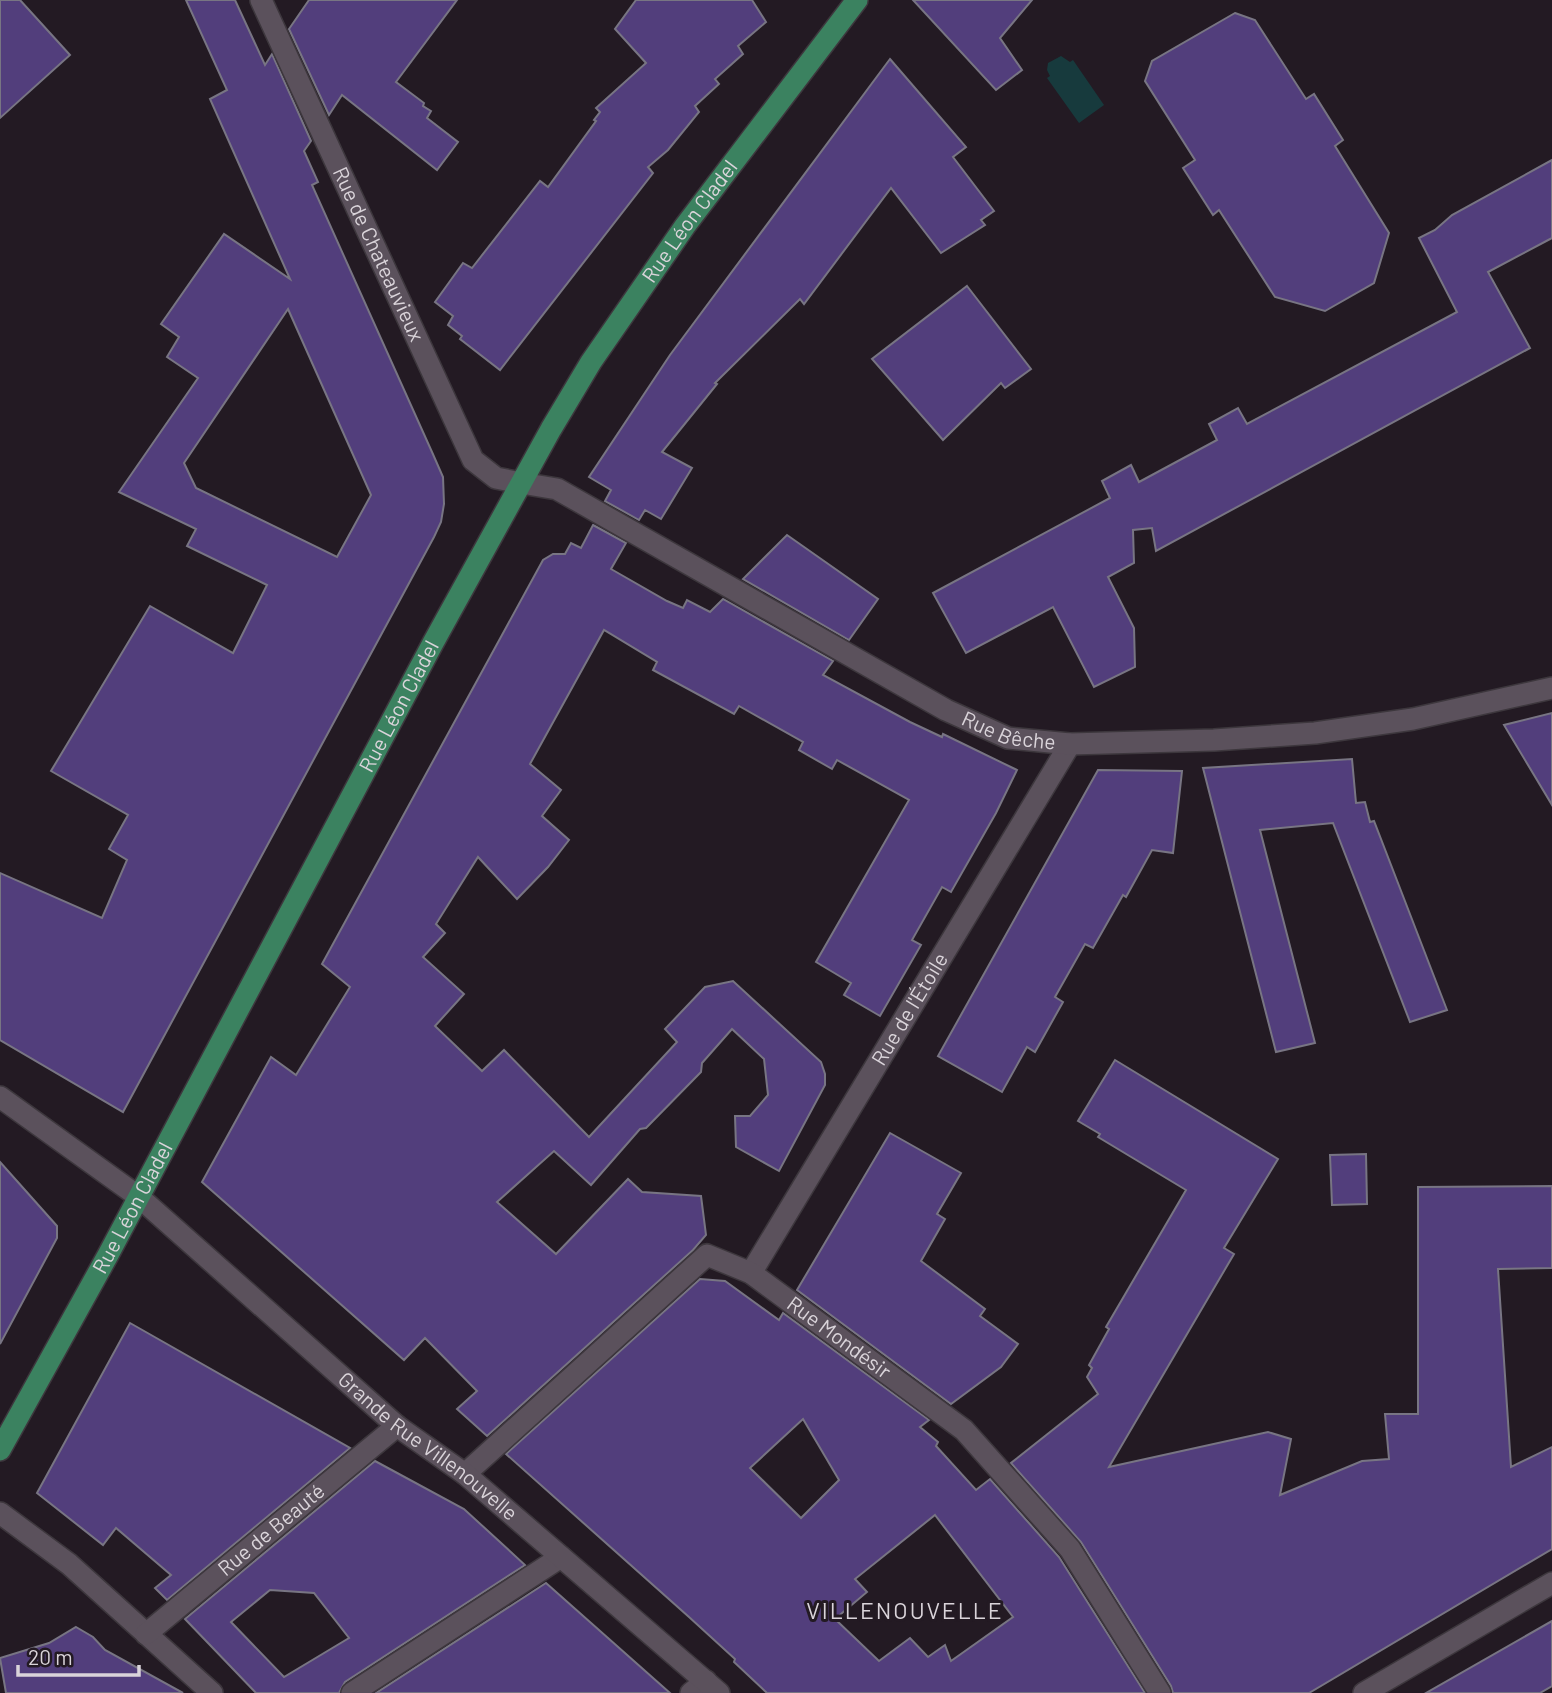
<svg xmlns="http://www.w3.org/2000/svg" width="1552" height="1693" viewBox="0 0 1552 1693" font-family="Barlow,sans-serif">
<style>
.water{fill:#173a3d}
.building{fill:#523e7c;stroke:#787583;stroke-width:2;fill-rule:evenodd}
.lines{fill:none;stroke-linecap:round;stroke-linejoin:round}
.street-casing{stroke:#3d373d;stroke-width:24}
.secondary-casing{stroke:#3d373d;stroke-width:24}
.primary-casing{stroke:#3d373d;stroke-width:24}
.street{stroke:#5b515c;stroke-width:21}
.secondary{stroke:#5b515c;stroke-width:21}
.primary{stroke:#3b8260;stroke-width:21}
.labels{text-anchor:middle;stroke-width:6;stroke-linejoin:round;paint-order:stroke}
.street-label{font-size:21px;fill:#dad4da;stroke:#231a23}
.neighbourhood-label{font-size:23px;letter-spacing:2px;fill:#dad4da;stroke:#231a23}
</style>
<rect width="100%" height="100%" fill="#231a23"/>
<!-- water -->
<polygon class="water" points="1061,56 1070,62 1073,60 1104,105 1079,123 1047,78 1050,76 1047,70 1048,63"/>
<!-- building -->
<g class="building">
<polygon points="0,0 20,0 70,55 0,118"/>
<path d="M186 0H235L265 65 272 54 311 141 304 151 318 182 312 185 432 452 443 477 444 504 441 522 434 537 123 1112 0 1040V873L102 918 127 860 109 849 128 815 51 771 150 606 233 653 267 585 187 546 196 529 119 492 198 378 167 357 179 337 161 324 224 234 290 279 210 99 227 90ZM288 309 371 495 337 557 196 488 184 463Z"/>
<polygon points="309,0 457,0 396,82 424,103 423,106 431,111 427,118 458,142 437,170 342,95 329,115 289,29"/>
<polygon points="636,0 752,0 766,22 738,46 743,54 715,79 719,84 695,106 699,112 668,150 648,167 653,173 500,370 460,339 462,336 448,325 453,316 435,302 463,263 472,268 540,181 548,187 596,121 594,120 600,112 596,108 646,63 615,29"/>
<polygon points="913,0 1032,0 1000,38 1022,70 996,90"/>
<polygon points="1235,13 1255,20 1306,99 1314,94 1343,140 1335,146 1389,233 1374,283 1325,311 1275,297 1219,210 1213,215 1183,168 1195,160 1145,81 1152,61"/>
<polygon points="890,59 966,147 953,157 994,211 981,220 985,225 941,253 891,188 804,304 800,299 715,383 717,384 662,452 692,468 661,519 645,510 639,520 605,501 611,490 589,477 670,355"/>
<polygon points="1552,160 1552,238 1488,272 1530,348 1156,551 1152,528 1133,530 1134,563 1108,577 1134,628 1135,667 1094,687 1053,607 966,653 933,593 1110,498 1102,481 1131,465 1139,482 1217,440 1209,424 1238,408 1247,424 1457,312 1419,238 1435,230 1452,215"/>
<polygon points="967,286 1031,369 1005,388 1001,383 943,440 872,359"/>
<polygon points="593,525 626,543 611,569 667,601 683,608 687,600 710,612 723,599 833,661 823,675 910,722 942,737 943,734 1017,770 996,813 951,892 942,887 912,940 921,945 880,1016 844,995 851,983 816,962 909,800 837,760 832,769 799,750 803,742 739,706 734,714 653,670 657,662 604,630 530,764 561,790 542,816 569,840 548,867 517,899 478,857 436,924 445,933 423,957 464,994 435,1026 482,1071 504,1050 589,1137 677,1042 665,1029 705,987 733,981 821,1062 825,1074 825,1085 779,1171 736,1147 735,1116 750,1116 768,1095 764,1059 732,1029 702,1063 701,1072 646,1128 640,1129 591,1185 554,1151 497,1202 556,1254 628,1179 642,1192 701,1196 706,1235 693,1250 487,1436 457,1409 477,1391 425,1338 404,1360 202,1182 271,1057 296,1075 350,987 322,964 543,560 553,554 565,554 571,543 581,548"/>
<polygon points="787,535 878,599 849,640 743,579"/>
<polygon points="1552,713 1552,805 1504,725"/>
<polygon points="1352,759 1356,803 1365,802 1370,822 1374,821 1447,1010 1410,1022 1333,823 1260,830 1315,1043 1276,1052 1203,768"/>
<polygon points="1098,770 1182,771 1173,853 1152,850 1126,897 1123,895 1093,948 1085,944 1055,997 1063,1002 1035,1052 1027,1047 1002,1092 938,1056"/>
<polygon points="1115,1060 1278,1159 1224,1248 1234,1254 1109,1467 1268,1432 1291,1439 1280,1495 1362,1461 1389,1459 1385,1414 1418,1414 1418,1187 1552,1186 1552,1268 1498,1269 1511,1467 1552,1447 1552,1549 1309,1693 1173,1693 1171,1686 1081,1542 1011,1463 1098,1394 1087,1377 1092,1368 1089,1365 1109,1329 1106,1327 1186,1190 1098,1137 1100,1134 1078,1121"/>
<polygon points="890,1133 961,1173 937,1214 945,1219 921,1261 985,1309 980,1316 1018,1344 1001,1367 951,1404 797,1290"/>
<polygon points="1366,1154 1367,1204 1332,1205 1330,1155"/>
<polygon points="0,1162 57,1226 57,1238 0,1344"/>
<path d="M700 1279 725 1281 779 1320 783 1313 929 1420 920 1427 938 1442 936 1446 976 1490 990 1479 1059 1557 1145 1693H767L734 1662 735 1659 689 1617 506 1454ZM803 1419 839 1480 801 1518 750 1468ZM935 1515 1013 1617 951 1661 945 1645 928 1657 910 1638 879 1661 835 1619 867 1592 855 1579Z"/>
<polygon points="130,1323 350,1448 167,1600 155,1588 171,1575 116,1528 103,1545 37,1493"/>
<path d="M375 1461 464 1509 525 1565 345 1682 339 1693H256L185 1619ZM270 1590 314 1593 349 1638 284 1677 231 1622Z"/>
<polygon points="546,1583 670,1693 376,1693"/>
<polygon points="1552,1621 1552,1686 1540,1693 1426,1693"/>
<polygon points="76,1627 93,1637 105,1650 183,1693 6,1693 0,1658 49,1643"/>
</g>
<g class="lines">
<!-- street casing -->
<g class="street-casing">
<g id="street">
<path id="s1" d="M261 0 473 460 496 478 521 483"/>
<path id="s2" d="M751 1273 1070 744"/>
<path id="s3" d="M465 1474 707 1255 751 1273 964 1430 1070 1549 1160 1693"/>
<polyline points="0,1513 69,1564 212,1693"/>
<path id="s4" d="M146 1634 397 1426"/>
<polyline points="352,1693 561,1557"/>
<polyline points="691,1693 706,1681"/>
</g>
</g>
<!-- secondary casing -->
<g class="secondary-casing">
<g id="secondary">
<path id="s5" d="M521 483 557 489 946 710 1008 738 1070 744 1214 740 1315 733 1413 719 1552 688"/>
<path id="s6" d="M0 1097 139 1197 397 1426 465 1474 719 1693"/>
<polyline points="1364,1693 1552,1583"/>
</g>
</g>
<!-- primary casing -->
<g class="primary-casing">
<g id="primary">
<path id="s7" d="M0 1450 108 1255 433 643 551 429 591 362 685 226 857 0"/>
</g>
</g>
<!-- street -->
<use href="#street" class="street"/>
<!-- secondary -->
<use href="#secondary" class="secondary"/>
<!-- primary -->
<use href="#primary" class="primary"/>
</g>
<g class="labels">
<!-- street labels -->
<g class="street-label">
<text dy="7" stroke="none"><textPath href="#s7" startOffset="1410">Rue Léon Cladel</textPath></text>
<text dy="7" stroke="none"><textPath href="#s1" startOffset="280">Rue de Chateauvieux</textPath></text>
<text dy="7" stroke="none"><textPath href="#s7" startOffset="844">Rue Léon Cladel</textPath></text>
<text dy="7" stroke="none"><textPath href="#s5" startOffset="551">Rue Bêche</textPath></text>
<text dy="7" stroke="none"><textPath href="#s2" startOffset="308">Rue de l'Étoile</textPath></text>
<text dy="7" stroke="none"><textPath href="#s7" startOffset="276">Rue Léon Cladel</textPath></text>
<text dy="7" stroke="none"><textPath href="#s3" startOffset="483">Rue Mondésir</textPath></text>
<text dy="7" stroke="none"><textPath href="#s6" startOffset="553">Grande Rue Villenouvelle</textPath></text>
<text dy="7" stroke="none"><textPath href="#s4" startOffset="163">Rue de Beauté</textPath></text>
</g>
<!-- neighbourhood labels -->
<g class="neighbourhood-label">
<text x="905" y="1619">VILLENOUVELLE</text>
</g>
</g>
<!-- scale -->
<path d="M18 1665v10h121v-10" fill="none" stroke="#dad4da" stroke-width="3.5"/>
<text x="28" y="1665" font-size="21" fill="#dad4da" stroke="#231a23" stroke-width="5" paint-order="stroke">20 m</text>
</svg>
